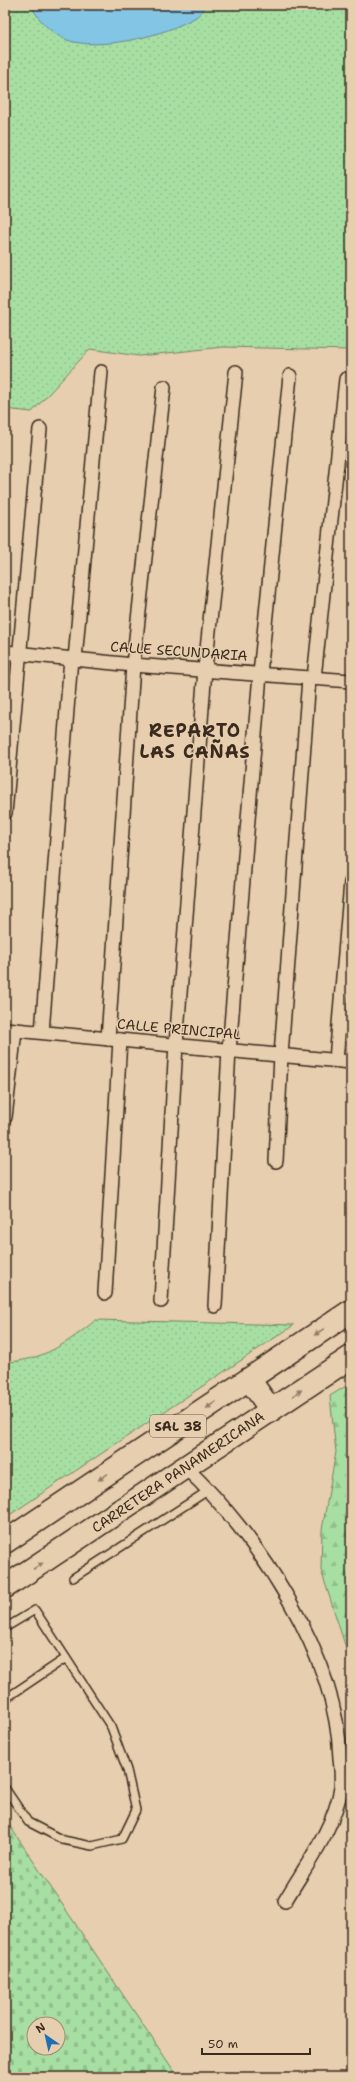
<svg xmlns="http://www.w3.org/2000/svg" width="356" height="2082" viewBox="0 0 356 2082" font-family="'Shantell Sans',sans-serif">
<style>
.grass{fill:url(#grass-dots);stroke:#718460}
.forest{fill:url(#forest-firs);stroke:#718460}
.cemetery{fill:url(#cemetery-stones);stroke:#718460;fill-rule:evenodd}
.water{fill:#83c5e4;stroke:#668795}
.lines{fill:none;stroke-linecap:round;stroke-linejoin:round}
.lane-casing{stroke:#3b2a1e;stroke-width:10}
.street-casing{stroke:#3b2a1e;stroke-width:16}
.highway-casing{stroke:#3b2a1e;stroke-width:25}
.lane{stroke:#e6ceae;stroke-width:7}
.street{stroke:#e6ceae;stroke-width:13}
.highway{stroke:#e6ceae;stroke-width:22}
.oneway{fill:#907c66}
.labels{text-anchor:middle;stroke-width:3;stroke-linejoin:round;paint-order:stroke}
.shield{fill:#e6ceae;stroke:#6e5b49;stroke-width:1}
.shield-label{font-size:13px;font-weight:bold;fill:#3b2a1e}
.street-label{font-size:14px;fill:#3b2a1e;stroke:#e6ceae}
.district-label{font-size:18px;font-weight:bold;letter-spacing:1px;fill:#3b2a1e;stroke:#e6ceae}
</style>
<defs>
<pattern id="grass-dots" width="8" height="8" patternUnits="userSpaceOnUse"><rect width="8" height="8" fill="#a7dfa3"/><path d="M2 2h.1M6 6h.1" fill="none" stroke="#91c08c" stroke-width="1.8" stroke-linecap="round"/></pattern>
<pattern id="forest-firs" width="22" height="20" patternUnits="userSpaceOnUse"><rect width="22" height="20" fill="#a7dfa3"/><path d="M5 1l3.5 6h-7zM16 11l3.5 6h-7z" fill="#91c08c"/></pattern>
<pattern id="cemetery-stones" width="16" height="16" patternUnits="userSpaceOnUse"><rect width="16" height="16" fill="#a7dfa3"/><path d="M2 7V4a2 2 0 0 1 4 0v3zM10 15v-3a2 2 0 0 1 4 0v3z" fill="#91c08c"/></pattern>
</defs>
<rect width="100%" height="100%" fill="#e6ceae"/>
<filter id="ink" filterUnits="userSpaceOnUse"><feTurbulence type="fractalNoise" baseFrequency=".025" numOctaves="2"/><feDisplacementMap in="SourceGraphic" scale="8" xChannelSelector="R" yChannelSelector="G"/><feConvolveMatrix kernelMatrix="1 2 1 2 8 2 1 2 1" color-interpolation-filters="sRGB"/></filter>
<g filter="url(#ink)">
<!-- grass -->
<g class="grass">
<polygon points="5,5 351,5 351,350 223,347 139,356 90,349 32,412 5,409"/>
<path d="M96 1320 294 1325 5 1518V1362C43 1361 67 1343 96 1320Z"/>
</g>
<!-- forest -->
<polygon class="forest" points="351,1383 351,1656 346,1648 321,1570 322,1530 336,1452 330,1396"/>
<!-- cemetery -->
<path class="cemetery" d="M5 1819 178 2077H5ZM34 2024H58V2048H34Z"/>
<!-- water -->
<path class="water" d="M31 5H206C203 9 200 15 196 17 166 35 108 49 74 42 55 38 39 22 31 5Z"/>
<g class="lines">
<!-- lane casing -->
<g class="lane-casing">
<g id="lane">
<polyline points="73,1578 209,1490"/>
<polyline points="5,1628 35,1610 111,1727 127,1770 136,1810 122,1839 92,1846 63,1840 28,1822 5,1788"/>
<polyline points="5,1699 66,1658"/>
</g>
</g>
<!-- street casing -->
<g class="street-casing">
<g id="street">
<polyline points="5,652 133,665 351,681"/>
<polyline points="75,659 101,372"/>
<polyline points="314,678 346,379"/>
<polyline points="5,813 40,429"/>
<polyline points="5,1029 351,1062"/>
<polyline points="42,1032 71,658"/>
<polyline points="108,1039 133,665 164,387"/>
<polyline points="336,1060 351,882"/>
<polyline points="5,1117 15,1030"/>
<polyline points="276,1161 281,1055 309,678"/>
<polyline points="105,1293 120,1040"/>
<polyline points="161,1301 176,1045 205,669 236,372"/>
<polyline points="215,1306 229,1050 260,674 290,376"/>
<path d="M186 1468C258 1536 337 1655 340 1758 341 1767 342 1778 341 1788 334 1829 306 1865 285 1901"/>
</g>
</g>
<!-- highway casing -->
<g class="highway-casing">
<g id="highway">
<polyline points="249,1379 271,1410"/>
<polyline points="5,1542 351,1311"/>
<polyline points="5,1587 351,1357"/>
</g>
</g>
<!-- lane -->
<use href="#lane" class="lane"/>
<!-- street -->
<use href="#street" class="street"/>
<!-- highway -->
<use href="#highway" class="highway"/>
</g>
<!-- one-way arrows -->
<defs><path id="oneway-solid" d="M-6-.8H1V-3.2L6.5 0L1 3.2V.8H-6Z"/></defs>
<g class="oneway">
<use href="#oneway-solid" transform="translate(319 1332) rotate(146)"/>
<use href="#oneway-solid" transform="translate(297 1393) rotate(-34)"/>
<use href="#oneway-solid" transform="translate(211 1405) rotate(146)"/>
<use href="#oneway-solid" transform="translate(103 1477) rotate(146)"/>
<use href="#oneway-solid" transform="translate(38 1566) rotate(-33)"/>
</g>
</g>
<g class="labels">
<!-- shield labels -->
<rect class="shield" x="150" y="1415" width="56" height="22" rx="3"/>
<g class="shield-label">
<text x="178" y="1431">SAL 38</text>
</g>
<!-- street labels -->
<g class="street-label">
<text transform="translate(179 651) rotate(4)" y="5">CALLE SECUNDARIA</text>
<text transform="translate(179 1029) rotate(5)" y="5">CALLE PRINCIPAL</text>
<text transform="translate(178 1472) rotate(-34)" y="5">CARRETERA PANAMERICANA</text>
</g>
<!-- district labels -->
<g class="district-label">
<text x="195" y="737">REPARTO<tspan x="195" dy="21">LAS CAÑAS</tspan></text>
</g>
</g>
<!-- margin -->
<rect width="356" height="2082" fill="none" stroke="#e6ceae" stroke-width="20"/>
<rect x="10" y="10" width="336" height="2062" fill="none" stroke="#3b2a1e" stroke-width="1.5" filter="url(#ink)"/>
<!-- north arrow -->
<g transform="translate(46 2036) rotate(326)"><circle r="19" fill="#e6ceae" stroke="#a28c74"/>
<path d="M0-3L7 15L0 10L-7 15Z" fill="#1f6fb2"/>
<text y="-6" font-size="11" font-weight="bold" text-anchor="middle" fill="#3b2a1e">N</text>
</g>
<!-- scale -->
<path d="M202 2048v6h108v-6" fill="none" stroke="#3b2a1e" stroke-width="2"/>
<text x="208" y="2048" font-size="12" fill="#3b2a1e" stroke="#e6ceae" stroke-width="3" paint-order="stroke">50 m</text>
</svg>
